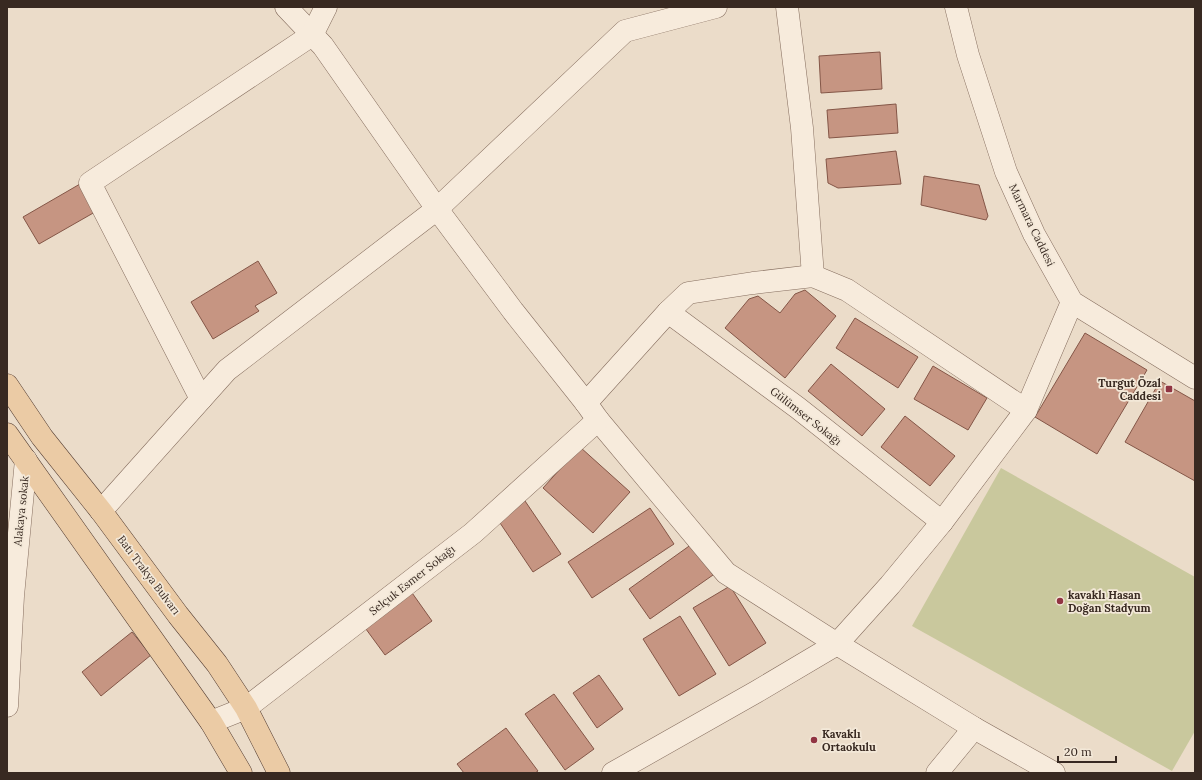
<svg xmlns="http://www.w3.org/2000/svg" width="1202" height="780" viewBox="0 0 1202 780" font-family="Lora,serif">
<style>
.green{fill:#c9c89d}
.building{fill:#c69582;stroke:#845647}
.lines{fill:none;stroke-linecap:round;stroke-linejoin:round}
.minor-casing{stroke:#866e5f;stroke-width:23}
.major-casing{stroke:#553e33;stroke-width:23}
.minor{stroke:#f7ebdc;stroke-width:22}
.major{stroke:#ebcba5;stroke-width:22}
.poi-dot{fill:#913442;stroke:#f3e8d8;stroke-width:1.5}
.labels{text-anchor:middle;stroke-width:3.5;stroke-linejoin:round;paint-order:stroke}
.street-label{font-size:11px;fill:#382921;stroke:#f3e8d8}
.poi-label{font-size:11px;font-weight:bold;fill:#382921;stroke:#f3e8d8;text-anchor:start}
</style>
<rect width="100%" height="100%" fill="#ebdcc9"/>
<!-- green -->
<polygon class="green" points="1001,468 1195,577 1195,731 1172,771 912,626"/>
<!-- building -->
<g class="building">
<polygon points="880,52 882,89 821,93 819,56"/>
<polygon points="896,104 898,133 829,138 827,110"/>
<polygon points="896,151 901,184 838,188 828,183 826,159"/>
<polygon points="924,176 979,185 988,216 986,220 921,205"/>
<polygon points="80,184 95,212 39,244 23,217"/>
<polygon points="258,261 277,293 255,306 259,311 213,339 191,302"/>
<polygon points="805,290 836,316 785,378 725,328 749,299 758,296 780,313 795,294"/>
<polygon points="855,318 918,357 898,388 836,348"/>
<polygon points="1085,333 1147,370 1097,454 1035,417"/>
<polygon points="831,364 885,409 862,436 808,391"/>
<polygon points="933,366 987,398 968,430 914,399"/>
<polygon points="1160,381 1195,401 1195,481 1125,442"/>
<polygon points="905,416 955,456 930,486 881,447"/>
<polygon points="580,447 630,492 593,533 543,488"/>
<polygon points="523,498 561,554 533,572 496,517"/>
<polygon points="650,508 674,544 592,598 568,562"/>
<polygon points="692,544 713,575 650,619 629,589"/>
<polygon points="730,586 766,643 729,666 693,608"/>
<polygon points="410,590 432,621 385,655 363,625"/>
<polygon points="680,616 716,674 679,696 643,639"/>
<polygon points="132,632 151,655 101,696 82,672"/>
<polygon points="599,675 623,709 597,728 573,693"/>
<polygon points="554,694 594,749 565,770 525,714"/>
<polygon points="506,728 538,771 535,773 464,773 457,764"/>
</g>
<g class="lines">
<!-- minor casing -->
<g class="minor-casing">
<g id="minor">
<polyline points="286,7 323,46 437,209 513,311 586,403 598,420 726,573 837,644 974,728 1054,773"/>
<polyline points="787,7 802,128 813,276"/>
<polyline points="956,7 968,55 1006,172 1034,234 1072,302 1195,378"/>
<polyline points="668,312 798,408 942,522"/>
<polyline points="201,399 90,183 312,35 326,7"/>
<polyline points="586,403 668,312 688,293 753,283 813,276 847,290 1026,410"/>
<polyline points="101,511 227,370 437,209 625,31 716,7"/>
<polyline points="7,706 13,596 26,460"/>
<polyline points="211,722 246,708 473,533 598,420"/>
<polyline points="613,773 756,692 837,644 890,585 942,522 1026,410 1072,302"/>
<polyline points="937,773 974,728"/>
</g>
</g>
<!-- major casing -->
<g class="major-casing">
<g id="major">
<polyline points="7,385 42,437 101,511 178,615 217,664 246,708 279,773"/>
<polyline points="7,434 211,722 241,773"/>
</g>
</g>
<!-- minor -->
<use href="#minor" class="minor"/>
<!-- major -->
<use href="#major" class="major"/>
</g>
<!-- markers -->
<g class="poi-dot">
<rect x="1165" y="385" width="8" height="8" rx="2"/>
<circle cx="1060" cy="601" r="4"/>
<circle cx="814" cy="740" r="4"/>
</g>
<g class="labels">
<!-- street labels -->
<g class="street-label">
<text transform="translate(1032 225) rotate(64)" y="4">Marmara Caddesi</text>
<text transform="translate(806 416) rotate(38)" y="4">Gülümser Sokağı</text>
<text transform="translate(21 511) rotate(-84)" y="4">Alakaya sokak</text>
<text transform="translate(149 575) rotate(53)" y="4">Batı Trakya Bulvarı</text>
<text transform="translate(412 580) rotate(-38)" y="4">Selçuk Esmer Sokağı</text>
</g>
<!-- poi labels -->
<g class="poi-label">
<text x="1161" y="387" text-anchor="end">Turgut Özal<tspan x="1161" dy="13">Caddesi</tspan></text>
<text x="1068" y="599">kavaklı Hasan<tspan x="1068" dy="13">Doğan Stadyum</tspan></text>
<text x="822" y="738">Kavaklı<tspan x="822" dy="13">Ortaokulu</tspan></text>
</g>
</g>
<!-- border -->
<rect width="1202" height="780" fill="none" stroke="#382921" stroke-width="16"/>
<!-- scale -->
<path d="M1058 756v6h58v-6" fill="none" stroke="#382921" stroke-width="2"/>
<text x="1064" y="756" font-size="12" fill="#382921" stroke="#f3e8d8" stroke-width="3" paint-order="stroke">20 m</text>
</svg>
